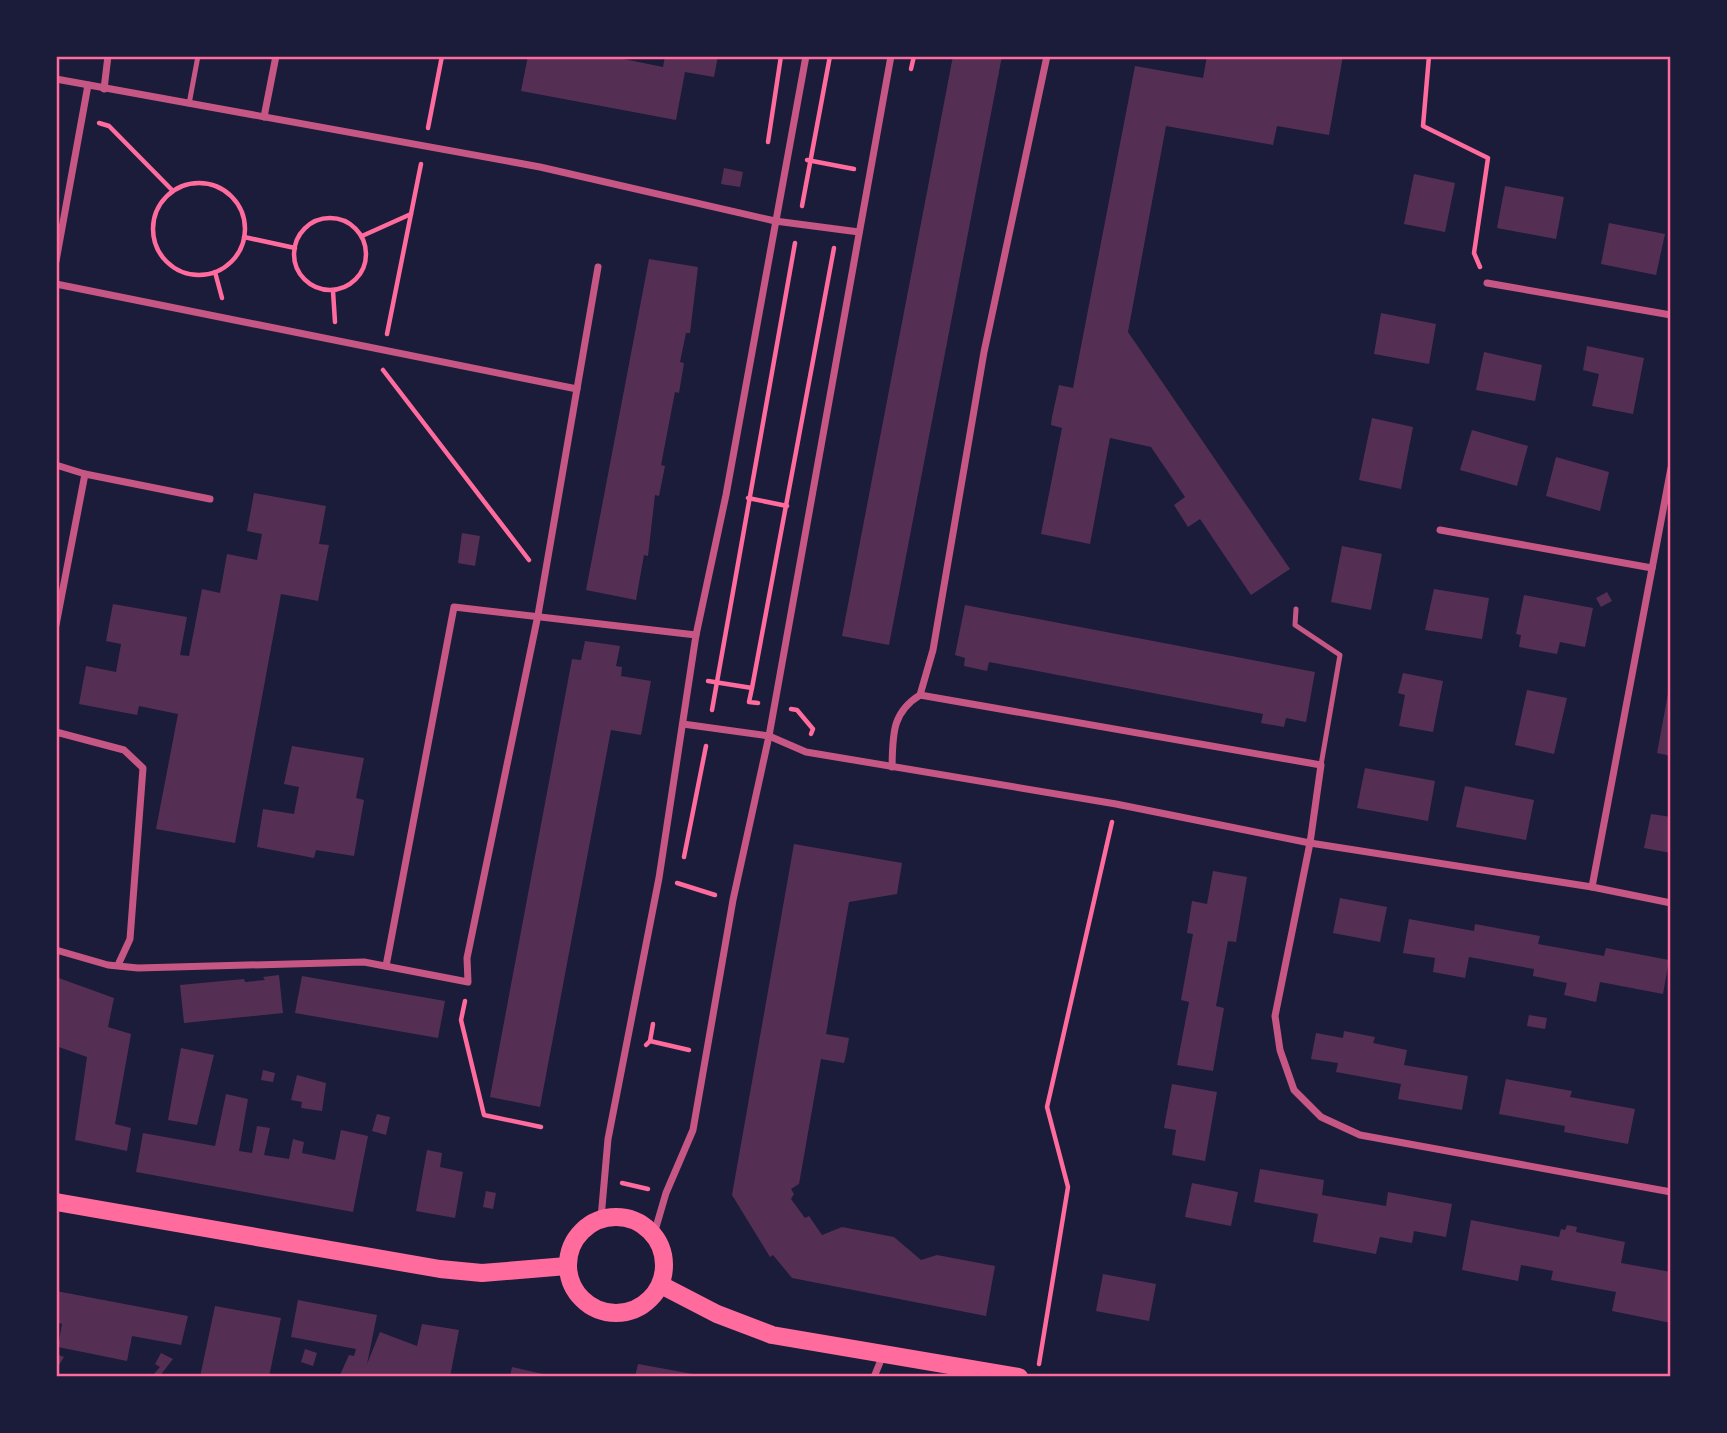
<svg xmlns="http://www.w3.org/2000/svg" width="1727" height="1433" viewBox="0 0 1727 1433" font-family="'Fira Sans',sans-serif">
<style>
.building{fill:#542f53}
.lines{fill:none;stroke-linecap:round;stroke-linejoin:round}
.path{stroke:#ff6b9d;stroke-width:4.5}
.service{stroke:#c65784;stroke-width:5}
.minor{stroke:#c65784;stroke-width:7}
.primary{stroke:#ff6b9d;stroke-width:18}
.neatline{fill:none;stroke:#ff6b9d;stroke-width:2.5}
</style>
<rect width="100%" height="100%" fill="#1b1b3a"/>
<!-- building -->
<g class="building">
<polygon points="528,56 609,56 663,67 665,56 718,56 714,77 685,72 676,120 521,91"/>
<polygon points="953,56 1002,56 889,645 842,636"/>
<polygon points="1207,56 1343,56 1329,135 1277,126 1273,145 1166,126 1128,332 1290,569 1251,595 1200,519 1188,527 1174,505 1185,497 1151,447 1110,438 1090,544 1041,534 1062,428 1051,425 1052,417 1059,385 1073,388 1135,66 1203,78"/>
<polygon points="724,168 743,172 740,187 721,184"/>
<polygon points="1414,174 1455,183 1445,232 1404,224"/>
<polygon points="1505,186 1564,197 1556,239 1497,228"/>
<polygon points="1609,223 1665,234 1656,275 1601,264"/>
<polygon points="649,259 698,267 690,333 686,333 680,362 684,363 679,393 675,392 661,465 665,466 659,496 655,495 648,556 644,555 636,600 586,590"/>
<polygon points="1381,313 1436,324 1429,364 1374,354"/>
<polygon points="1587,346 1644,358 1633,414 1592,406 1599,374 1583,370"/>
<polygon points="1484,352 1542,365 1535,401 1476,390"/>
<polygon points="1372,418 1413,427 1401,489 1359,480"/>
<polygon points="1472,430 1528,446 1517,486 1460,470"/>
<polygon points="1556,457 1609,472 1600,511 1546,496"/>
<polygon points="254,493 326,506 319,544 329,545 318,601 281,594 235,843 156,829 178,714 139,706 137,715 79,704 86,666 116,672 121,644 106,641 113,604 187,617 180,655 189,656 202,589 220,593 227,554 257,560 262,534 247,531"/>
<polygon points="462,533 480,536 475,566 458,563"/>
<polygon points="1342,546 1382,554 1371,610 1331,602"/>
<polygon points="1434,589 1489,598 1482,639 1425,630"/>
<polygon points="1607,592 1612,601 1601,607 1596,598"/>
<polygon points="1524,595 1593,608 1585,647 1560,642 1557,654 1519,647 1521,635 1516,634"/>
<polygon points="965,605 1315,672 1306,722 1286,718 1284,727 1261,723 1263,714 989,662 987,671 964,666 965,658 955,655"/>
<polygon points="585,641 620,646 616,666 622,667 621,676 651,681 641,735 611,730 540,1107 490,1097 572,659 581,660"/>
<polygon points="1403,673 1443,681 1433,732 1399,726 1405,695 1398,693"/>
<polygon points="1670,683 1671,683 1671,756 1657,753"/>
<polygon points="1527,690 1567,698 1554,754 1515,745"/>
<polygon points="292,746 364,758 356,798 364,800 354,856 316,850 314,858 257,847 263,809 294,814 299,787 284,784"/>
<polygon points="1365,768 1435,781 1428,821 1357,808"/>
<polygon points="1465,786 1534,800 1526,840 1456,827"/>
<polygon points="1651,814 1671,817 1671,853 1644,848"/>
<polygon points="794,844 902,863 897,894 849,902 826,1034 849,1038 846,1055 844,1063 821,1059 799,1184 791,1189 794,1194 791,1199 805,1218 809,1216 822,1235 842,1227 894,1237 921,1260 937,1255 995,1266 986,1316 792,1278 773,1255 770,1257 732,1195"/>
<polygon points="1213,871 1247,877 1236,942 1228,941 1222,973 1216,1006 1224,1008 1213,1071 1177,1065 1189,1002 1181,1000 1193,934 1187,933 1192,901 1207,904"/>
<polygon points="1340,898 1387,907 1380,942 1333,933"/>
<polygon points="1409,919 1474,931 1475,924 1540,936 1538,944 1604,956 1606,948 1669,960 1663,994 1600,982 1596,1002 1564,995 1567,983 1533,976 1534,969 1469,957 1465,978 1433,972 1435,958 1403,953"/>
<polygon points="279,975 283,1013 184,1023 180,985 244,979 245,982 265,980 263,977"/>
<polygon points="302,976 445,1001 438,1038 295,1013"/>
<polygon points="56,977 114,998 108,1027 131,1034 115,1124 131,1128 127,1151 75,1140 87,1057 56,1046"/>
<polygon points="1529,1015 1547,1018 1545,1029 1527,1026"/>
<polygon points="1344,1031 1375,1037 1373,1043 1407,1050 1404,1065 1468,1076 1462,1110 1398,1099 1401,1084 1336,1072 1338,1063 1311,1059 1316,1033 1343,1038"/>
<polygon points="181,1048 214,1055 197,1125 168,1120"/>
<polygon points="263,1070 275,1073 273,1082 261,1080"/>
<polygon points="297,1075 326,1083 322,1111 301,1108 302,1102 291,1100"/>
<polygon points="1506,1079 1572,1091 1570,1097 1635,1109 1628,1144 1564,1132 1565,1126 1499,1114"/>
<polygon points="1172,1084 1217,1092 1205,1161 1172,1155 1176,1130 1164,1128"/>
<polygon points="226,1094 248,1099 239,1151 252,1153 257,1126 270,1128 264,1155 289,1159 293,1139 304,1142 302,1153 335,1160 341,1130 368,1136 353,1212 136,1172 143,1133 215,1146"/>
<polygon points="377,1114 390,1117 386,1135 372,1131"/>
<polygon points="427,1150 442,1153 440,1167 463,1172 455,1218 416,1211"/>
<polygon points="1260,1169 1324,1180 1322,1195 1386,1206 1388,1192 1452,1204 1446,1237 1414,1231 1412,1243 1380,1237 1376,1254 1313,1242 1318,1214 1254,1202"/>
<polygon points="1192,1183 1238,1192 1231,1226 1185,1217"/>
<polygon points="486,1191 496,1193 493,1209 483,1207"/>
<polygon points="1471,1220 1559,1237 1561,1229 1565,1230 1567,1225 1577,1227 1576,1232 1625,1242 1621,1263 1671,1272 1671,1323 1612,1311 1616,1292 1551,1280 1553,1271 1521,1265 1518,1281 1462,1270"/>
<polygon points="1103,1274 1156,1284 1149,1321 1096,1311"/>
<polygon points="56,1291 188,1316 181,1345 132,1336 127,1361 58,1347 62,1324 56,1322"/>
<polygon points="298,1300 377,1315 367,1364 380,1332 417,1346 422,1324 459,1330 450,1377 339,1377 349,1355 354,1356 356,1349 291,1337"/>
<polygon points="215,1306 281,1318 269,1377 200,1377"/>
<polygon points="305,1349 317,1353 313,1366 301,1362"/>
<polygon points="161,1353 173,1359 159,1377 154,1374 160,1367 155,1364"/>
<polygon points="56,1354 64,1357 56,1370"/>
<polygon points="638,1364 704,1376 704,1377 635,1377"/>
<polygon points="512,1367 552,1376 552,1377 510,1377"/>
</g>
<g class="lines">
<!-- path -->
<g class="path">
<polyline points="1429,56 1423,126 1488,158 1474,253 1480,267"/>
<polyline points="911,69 914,56"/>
<polyline points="99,123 109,126 172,190"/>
<polyline points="428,128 442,56"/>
<polyline points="768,142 781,56"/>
<polyline points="807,160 854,169"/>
<circle cx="199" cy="229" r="46"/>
<polyline points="802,206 830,56"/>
<circle cx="330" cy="254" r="36"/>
<polyline points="362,236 411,214"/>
<polyline points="244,237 295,248"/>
<polyline points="215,272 222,298"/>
<polyline points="333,291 335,322"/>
<polyline points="387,334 421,164"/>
<polyline points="383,370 529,560"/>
<polyline points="748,498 787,506"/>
<polyline points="708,681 752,688"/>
<polyline points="758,703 749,702 752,688 834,248"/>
<polyline points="791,709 797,710 813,729 811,734"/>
<polyline points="712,710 795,243"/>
<polyline points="684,857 706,746"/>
<polyline points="677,883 715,895"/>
<polyline points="465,1001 461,1020 484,1115 541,1127"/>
<polyline points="650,1041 689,1050"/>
<polyline points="646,1045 650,1041 653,1024"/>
<polyline points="622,1183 648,1189"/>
<polyline points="1039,1364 1068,1187 1047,1107 1112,822"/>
</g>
<!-- service -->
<g class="service">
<polyline points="189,104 198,56"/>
<polyline points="1296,609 1295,625 1340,655 1321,765"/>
</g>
<!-- minor -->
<g class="minor">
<polyline points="56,79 540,167 775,221 859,232"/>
<polyline points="104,89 108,56"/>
<polyline points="264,117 276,56"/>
<polyline points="56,261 88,85"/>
<polyline points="1487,283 1671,315"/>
<polyline points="56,284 577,389"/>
<polyline points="56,465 85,474 56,625"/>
<polyline points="85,474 210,499"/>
<polyline points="1440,530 1652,568"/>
<polyline points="920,695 933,650 984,352 1047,56"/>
<polyline points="683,724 769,736 806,752 1116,804 1310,843 1592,887 1671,903"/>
<polyline points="56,732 124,750 143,768 130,939 118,965"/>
<path d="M892 767C893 736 891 713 920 695L1321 765 1310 843 1275 1016 1280 1050 1294 1090 1321 1117 1360 1135 1671 1192"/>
<polyline points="1592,887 1671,468"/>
<polyline points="56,950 108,965 138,968 364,962 468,982 467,958 538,615 598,267"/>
<polyline points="386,966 454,607 696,635"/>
<polyline points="601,1218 608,1139 659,878 696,635 726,495 806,56"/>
<polyline points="654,1234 666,1193 693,1130 733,900 769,736 891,56"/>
<polyline points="874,1377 883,1355"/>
</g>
<!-- primary -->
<g class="primary">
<polyline points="56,1202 440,1269 482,1273 567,1266"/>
<circle cx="616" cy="1265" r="48"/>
<polyline points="661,1285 717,1314 772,1335 1019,1377"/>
</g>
</g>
<!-- border -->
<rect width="1727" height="1433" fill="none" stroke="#1b1b3a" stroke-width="116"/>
<rect x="58" y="58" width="1611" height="1317" class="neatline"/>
</svg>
